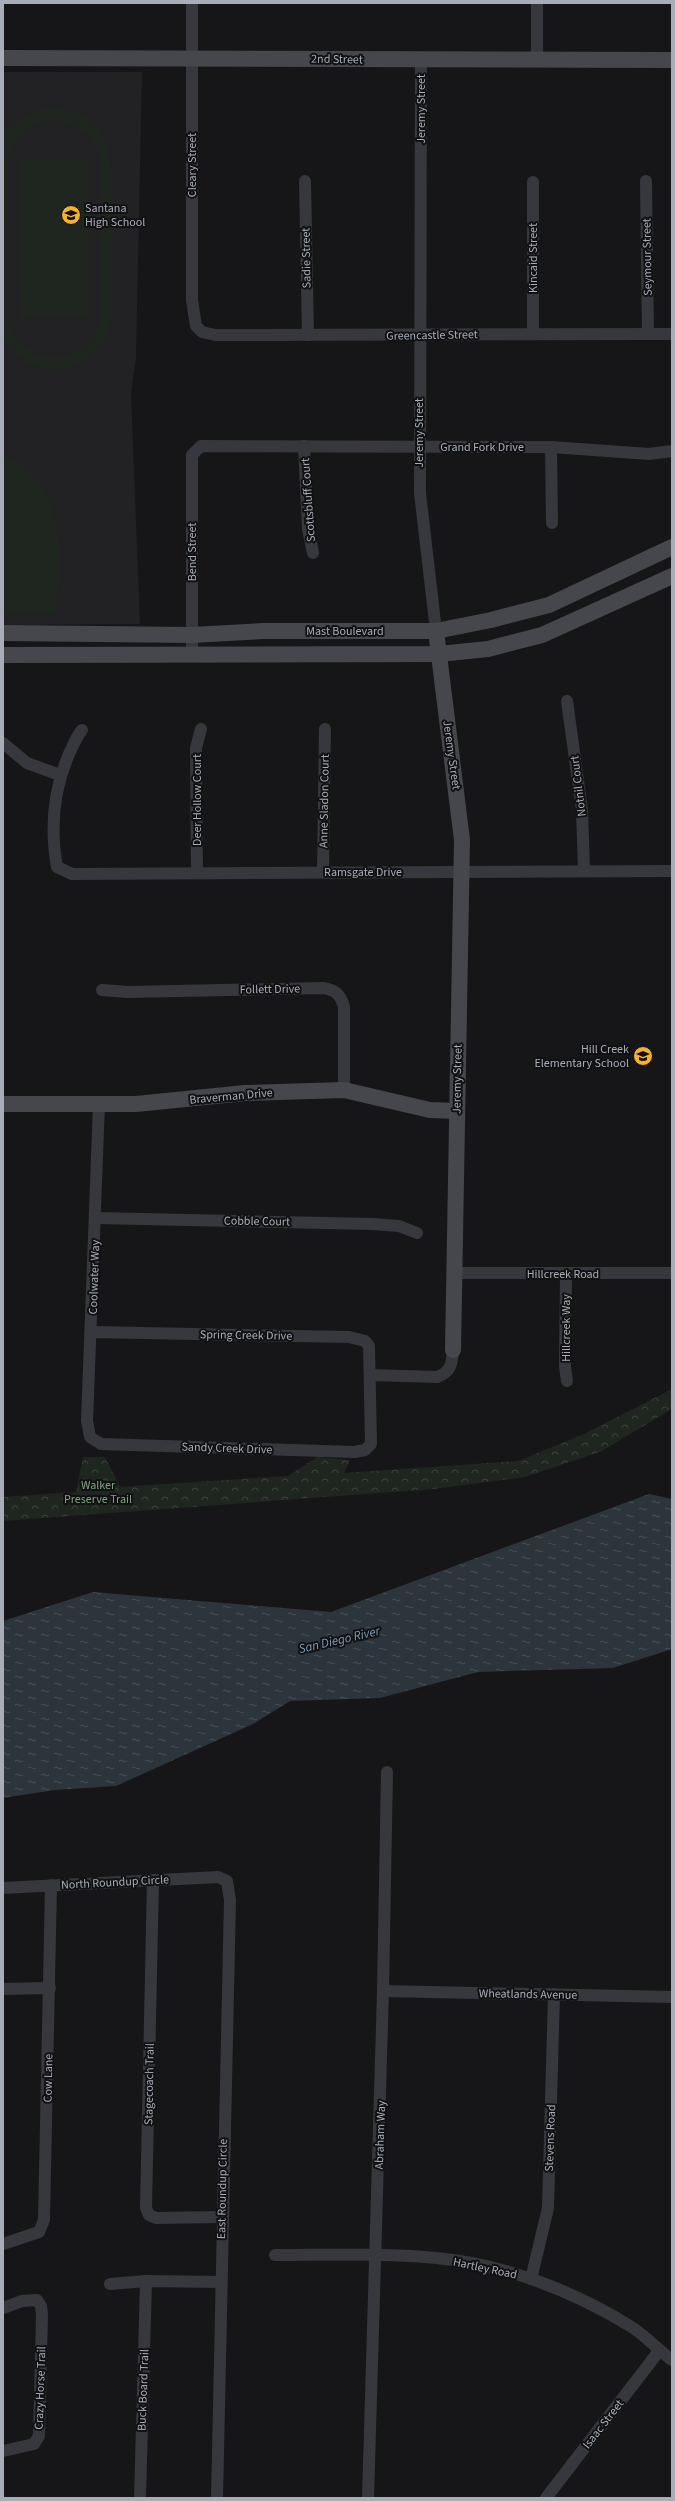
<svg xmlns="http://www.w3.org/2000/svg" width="675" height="2501" viewBox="0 0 675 2501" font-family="'Source Sans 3',sans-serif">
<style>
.built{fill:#222225}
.park{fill:url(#park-crowns)}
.garden{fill:#1e261f;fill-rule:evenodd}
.water{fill:url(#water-ripples)}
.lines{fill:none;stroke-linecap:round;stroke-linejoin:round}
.street{stroke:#37383d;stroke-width:12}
.secondary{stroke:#45474d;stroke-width:16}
.labels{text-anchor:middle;stroke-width:4;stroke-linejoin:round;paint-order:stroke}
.street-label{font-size:12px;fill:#a8adb8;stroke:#111113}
.poi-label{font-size:12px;fill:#a8adb8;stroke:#111113;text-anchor:start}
.park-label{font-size:12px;fill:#7fa381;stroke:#111113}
.water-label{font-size:13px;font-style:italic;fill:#7f9bb3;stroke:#111113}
</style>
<defs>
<pattern id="park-crowns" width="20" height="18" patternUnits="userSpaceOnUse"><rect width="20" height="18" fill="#1e261f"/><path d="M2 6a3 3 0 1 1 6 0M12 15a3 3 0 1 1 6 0" fill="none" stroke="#3c433d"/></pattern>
<pattern id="water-ripples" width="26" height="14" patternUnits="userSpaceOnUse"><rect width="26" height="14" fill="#2c353c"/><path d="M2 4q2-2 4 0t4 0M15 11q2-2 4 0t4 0" fill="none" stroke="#485056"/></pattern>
</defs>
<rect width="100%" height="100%" fill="#161618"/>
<!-- built -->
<polygon class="built" points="3,72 142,72 136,357 131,393 140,624 3,625"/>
<!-- park -->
<polygon class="park" points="672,1389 672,1409 600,1452 525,1477 433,1489 3,1521 3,1497 76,1492 83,1457 105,1457 120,1487 288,1476 317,1457 350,1460 344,1473 518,1461 584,1434"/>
<!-- garden -->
<g class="garden">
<path d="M45 109C120 104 112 171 112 223 112 252 112 282 112 312 108 372 35 392 3 339V126H8V130L27 115ZM54 121C80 123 98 140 100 166L99 319C87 370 21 370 9 319L8 166C10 140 28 123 54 121Z"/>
<polygon points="18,160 89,160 89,318 19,318"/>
<path d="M3 455C66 477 65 559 55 614L3 615Z"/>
</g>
<!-- water -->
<polygon class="water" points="649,1494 672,1499 672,1649 613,1668 478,1672 380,1698 290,1701 253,1724 116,1786 55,1790 3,1798 3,1621 93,1592 331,1612"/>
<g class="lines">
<!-- street -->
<g class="street">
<polyline points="192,3 192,300 196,326 202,332 215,335 672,334"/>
<polyline points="537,3 537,60"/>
<polyline points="421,60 420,493 436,631"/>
<polyline points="305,181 308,335"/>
<polyline points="646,181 648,334"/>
<polyline points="533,334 533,182"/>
<polyline points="304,446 308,529 313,553"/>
<polyline points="551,447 552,523"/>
<polyline points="192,656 192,455 201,446 551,447 649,454 672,451"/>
<polyline points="567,701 582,810 584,871"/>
<path d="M82 730C76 737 73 746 69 754 53 791 50 828 57 867L72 874 672 871"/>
<polyline points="3,743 27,763 60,775"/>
<polyline points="197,872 196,748 201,729"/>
<polyline points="323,872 325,729"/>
<path d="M102 990 128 992 323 988C336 990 341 995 344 1007V1090"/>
<polyline points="96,1218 373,1224 399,1226 417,1233"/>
<polyline points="454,1273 672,1273"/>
<polyline points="566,1274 565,1367 567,1381"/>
<polyline points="92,1332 349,1337 365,1341 369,1346 371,1444 365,1450 354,1452 101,1444 90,1437 87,1421 99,1104"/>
<path d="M370 1375 437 1377C451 1372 452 1364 453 1350"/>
<polyline points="153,1880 146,2208 149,2215 156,2218 221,2217"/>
<polyline points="3,1888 218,1877 227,1881 230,1900 217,2498"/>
<polyline points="3,1989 50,1988"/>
<polyline points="383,1991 672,1997"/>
<polyline points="3,2244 39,2232 44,2220 51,1885"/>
<path d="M275 2255C328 2255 383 2253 436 2258 503 2264 572 2290 630 2326 645 2335 658 2350 672 2360"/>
<polyline points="531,2279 548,2208 554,1994"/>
<polyline points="110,2284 146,2281 221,2282"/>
<polyline points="3,2308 22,2301 37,2300 41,2306 42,2315 39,2436 34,2444 3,2451"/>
<polyline points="140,2498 146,2281"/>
<polyline points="368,2498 383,1991 387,1772"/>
<polyline points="546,2498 659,2351"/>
</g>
<!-- secondary -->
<g class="secondary">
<polyline points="3,58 672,60"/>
<polyline points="436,631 462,840 453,1350"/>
<polyline points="3,633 192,635 263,631 436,631 491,620 549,605 672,547"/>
<polyline points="3,655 439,654 488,649 542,635 672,576"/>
<polyline points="3,1104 136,1104 245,1093 344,1090 430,1110 457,1111"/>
</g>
</g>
<!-- icons -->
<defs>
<g id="school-disc" transform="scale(1)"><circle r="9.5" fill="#f2b134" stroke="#111113"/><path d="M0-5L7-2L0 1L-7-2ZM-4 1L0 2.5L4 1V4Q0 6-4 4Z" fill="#111"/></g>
</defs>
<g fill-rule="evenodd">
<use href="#school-disc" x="71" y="215"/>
<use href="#school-disc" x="643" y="1056"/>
</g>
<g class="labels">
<!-- street labels -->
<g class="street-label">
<text transform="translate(337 59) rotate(1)" y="4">2nd Street</text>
<text transform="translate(421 109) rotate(-90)" y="4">Jeremy Street</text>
<text transform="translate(192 165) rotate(-90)" y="4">Cleary Street</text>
<text transform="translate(647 257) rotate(-91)" y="4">Seymour Street</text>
<text transform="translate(306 258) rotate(-91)" y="4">Sadie Street</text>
<text transform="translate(533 258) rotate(-90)" y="4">Kincaid Street</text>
<text transform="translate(432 335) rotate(-1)" y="4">Greencastle Street</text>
<text transform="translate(419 433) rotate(-90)" y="4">Jeremy Street</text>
<text x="482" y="451">Grand Fork Drive</text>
<text transform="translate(308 500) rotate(-94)" y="4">Scottsbluff Court</text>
<text transform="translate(192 552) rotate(-90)" y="4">Bend Street</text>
<text x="345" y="635">Mast Boulevard</text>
<text transform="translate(452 755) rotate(82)" y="4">Jeremy Street</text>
<text transform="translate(578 786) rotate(-97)" y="4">Notnil Court</text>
<text transform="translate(197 800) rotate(-90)" y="4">Deer Hollow Court</text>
<text transform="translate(324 801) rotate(-89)" y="4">Anne Sladon Court</text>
<text x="363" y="876">Ramsgate Drive</text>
<text transform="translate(270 989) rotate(-1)" y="4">Follett Drive</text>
<text transform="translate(457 1079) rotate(-89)" y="4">Jeremy Street</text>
<text transform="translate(231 1096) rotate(-5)" y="4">Braverman Drive</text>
<text transform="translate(257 1221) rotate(1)" y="4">Cobble Court</text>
<text x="563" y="1278">Hillcreek Road</text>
<text transform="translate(94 1277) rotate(-88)" y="4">Coolwater Way</text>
<text transform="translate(566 1328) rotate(-90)" y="4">Hillcreek Way</text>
<text transform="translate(246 1335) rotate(1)" y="4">Spring Creek Drive</text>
<text transform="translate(227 1448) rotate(2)" y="4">Sandy Creek Drive</text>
<text transform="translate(115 1882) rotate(-3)" y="4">North Roundup Circle</text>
<text transform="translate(528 1994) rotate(1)" y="4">Wheatlands Avenue</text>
<text transform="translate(48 2078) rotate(-89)" y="4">Cow Lane</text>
<text transform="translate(149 2084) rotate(-89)" y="4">Stagecoach Trail</text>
<text transform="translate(380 2135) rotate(-88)" y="4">Abraham Way</text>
<text transform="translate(550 2138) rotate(-88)" y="4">Stevens Road</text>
<text transform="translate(222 2189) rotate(-89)" y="4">East Roundup Circle</text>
<text transform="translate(485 2268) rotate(12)" y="4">Hartley Road</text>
<text transform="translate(40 2388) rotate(-88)" y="4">Crazy Horse Trail</text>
<text transform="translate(143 2390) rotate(-88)" y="4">Buck Board Trail</text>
<text transform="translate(603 2424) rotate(-52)" y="4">Isaac Street</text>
</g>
<!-- poi labels -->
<g class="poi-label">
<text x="85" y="212">Santana<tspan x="85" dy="14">High School</tspan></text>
<text x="629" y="1053" text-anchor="end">Hill Creek<tspan x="629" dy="14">Elementary School</tspan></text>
</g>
<!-- park labels -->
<g class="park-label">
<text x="98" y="1489">Walker<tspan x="98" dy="14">Preserve Trail</tspan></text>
</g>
<!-- water labels -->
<g class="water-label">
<text transform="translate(339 1639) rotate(-13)" y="5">San Diego River</text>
</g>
</g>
<!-- border -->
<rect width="675" height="2501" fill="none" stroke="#a8adb8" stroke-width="8"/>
</svg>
